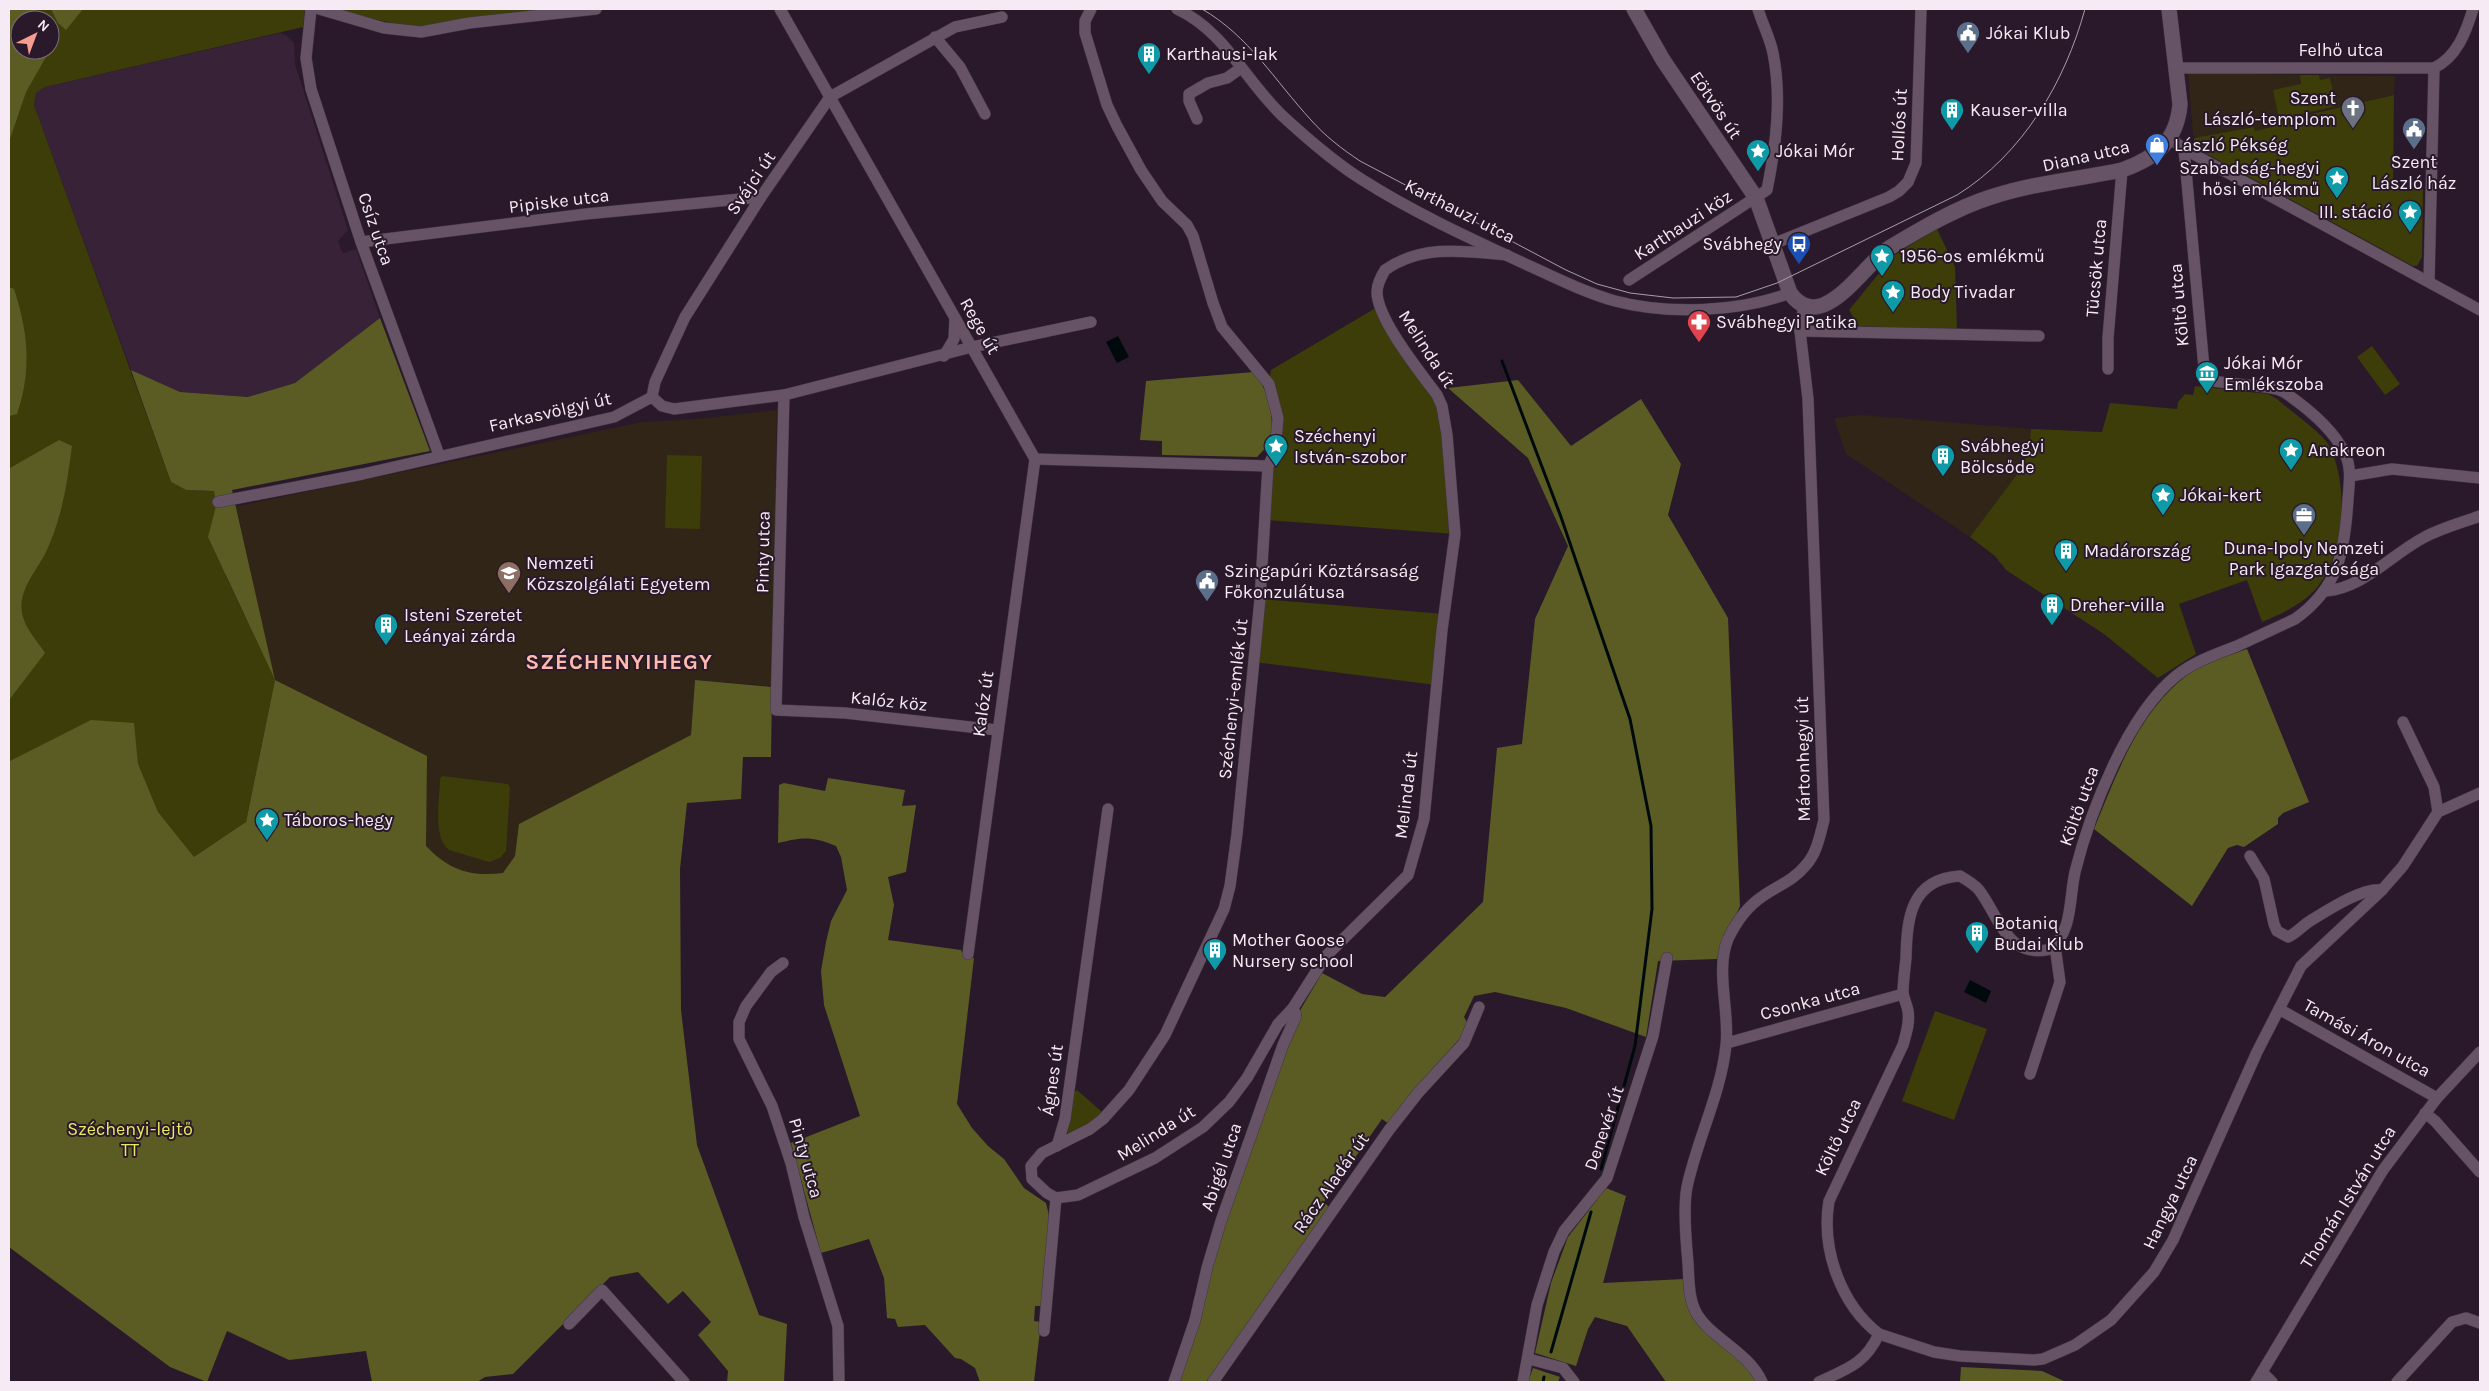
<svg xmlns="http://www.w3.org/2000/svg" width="2489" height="1391" viewBox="0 0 2489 1391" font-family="Karla,sans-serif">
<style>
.built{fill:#382238}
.education{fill:#302516}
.green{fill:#3c3d08;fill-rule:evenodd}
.forest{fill:#5a5c24}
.water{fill:#000a0d}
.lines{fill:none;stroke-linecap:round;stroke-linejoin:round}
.stream{stroke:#000a0d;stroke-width:3}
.street-casing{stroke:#443744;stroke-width:12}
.secondary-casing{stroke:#443744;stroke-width:16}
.street{stroke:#675366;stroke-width:11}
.secondary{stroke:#675366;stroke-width:15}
.tram{stroke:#a99ca9;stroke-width:1}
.labels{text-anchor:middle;stroke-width:4;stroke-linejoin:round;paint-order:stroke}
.poi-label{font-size:18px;fill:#f6eaf5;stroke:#2a192a;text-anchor:start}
.street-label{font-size:18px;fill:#f6eaf5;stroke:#2a192a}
.park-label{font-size:18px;fill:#e8eb61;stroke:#2a192a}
.district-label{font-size:22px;font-weight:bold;letter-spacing:1px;fill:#fdbaae;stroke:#2a192a}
</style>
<rect width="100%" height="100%" fill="#2a192a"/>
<!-- built -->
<polygon class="built" points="280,33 286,35 294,43 295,64 348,230 338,241 340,247 343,253 356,249 380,318 295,383 248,397 180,392 131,370 34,105 36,93 45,87"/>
<!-- education -->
<g class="education">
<polygon points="2188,73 2395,76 2394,95 2272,122 2273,127 2255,131 2253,127 2197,138 2193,135"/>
<polygon points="777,410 772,686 695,680 691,735 488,914 259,713 234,507 642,422 696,419"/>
<polygon points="1861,415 2031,429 2030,449 2021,469 1970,537 1846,454 1834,418"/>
</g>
<!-- green -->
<g class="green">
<path d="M9 9H305L303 27 45 87 36 93 34 105 171 482 186 490 214 491 226 576 275 680 246 822 9 1238ZM20 20H50V50H20Z"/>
<polygon points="330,9 562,9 418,29"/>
<polygon points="2300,75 2319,75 2320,80 2330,78 2336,106 2279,119 2273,90 2301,84"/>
<polygon points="2394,95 2393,188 2423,189 2422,257 2417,266 2413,266 2194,147 2194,138 2254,127 2255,131 2272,127 2272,123"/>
<polygon points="1937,229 1955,267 1957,330 1859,326 1849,310 1894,255"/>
<polygon points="1379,306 1437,395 1455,534 1265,520 1275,452 1269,384 1271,370"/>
<polygon points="2372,346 2400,384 2385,395 2357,357"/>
<path d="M2195 386 2268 394 2277 399C2288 409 2322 433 2328 444 2350 482 2345 559 2314 591 2299 606 2281 614 2262 622L2247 580 2179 604 2196 654 2158 678 2104 634 2006 570 1995 556 1970 537 2021 469 2029 449 2031 429 2102 432 2110 403 2177 409 2178 402 2185 394 2193 395Z"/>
<polygon points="667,455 702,456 700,529 665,528"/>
<polygon points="1260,599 1444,614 1436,685 1254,662"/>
<path d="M442 776 508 784 510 788 506 851 500 858 489 862 449 850C432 836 440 799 440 779Z"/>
<polygon points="1935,1011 1987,1029 1954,1120 1902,1101"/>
<polygon points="1077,1090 1102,1112 1093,1121 1071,1135 1067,1133 1072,1094"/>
</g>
<!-- forest -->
<g class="forest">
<polygon points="9,9 36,9 38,20 20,20 20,50 50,50 26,92 9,142"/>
<polygon points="51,9 83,9 66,30 58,23"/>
<path d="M9 287 14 289C28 332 32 370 17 414L9 416Z"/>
<path d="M380 318 430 451 232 490 275 680 427 756 426 846C449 870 470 877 503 873L515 856 519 824 691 735 695 680 772 687 771 757H743L741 799 687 803 680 869 681 1010 697 1145 759 1315 787 1324 784 1382H727L728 1371 698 1335 711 1322 683 1291 668 1304 638 1272 610 1277 513 1374 485 1377 477 1382H372L366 1351 289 1360 227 1331 207 1382 170 1367 9 1247V760L10 761 91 720 134 723 138 764 158 812 194 857 246 822 275 680 208 537 216 506 214 491 186 490 171 482 131 370 180 392 248 397 295 383Z"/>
<path d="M1254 372C1270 393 1273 415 1272 441L1257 457 1162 455V441L1140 440 1146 381Z"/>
<polygon points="1518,380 1571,446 1641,399 1681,464 1668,515 1728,618 1740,906 1717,959 1658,961 1646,1037 1566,1008 1495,992 1474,996 1464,1017 1468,1024 1464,1034 1416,1087 1389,1124 1382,1119 1324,1202 1330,1208 1206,1382 1178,1382 1212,1264 1295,1019 1322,973 1362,994 1385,997 1483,902 1497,748 1522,744 1535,619 1568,546 1528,458 1448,388"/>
<path d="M59 440 72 446C67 484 62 519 45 554 35 573 16 593 23 617 26 629 38 642 45 653L9 700V471L10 468Z"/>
<path d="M2247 649 2309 802 2283 813 2278 818V824L2244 847 2237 845 2228 848 2192 906 2094 829C2116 776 2136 718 2181 680 2199 664 2225 657 2247 649Z"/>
<path d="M828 778 905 790 902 806 916 805 906 872 888 877 894 905 888 940 961 950 963 956 974 958 957 1104 972 1128 988 1146 1004 1159 1024 1188 1046 1203 1049 1215 1042 1306H1035L1034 1321 1041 1322 1034 1382H980L975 1368 961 1359 955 1358 925 1325 898 1327 895 1319 887 1318 884 1278 869 1239 821 1253 791 1143 860 1116 824 1005 821 971 826 942 831 921 847 890 841 857 836 846C812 836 803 837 778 843L779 785 784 783 825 791Z"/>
<polygon points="1606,1188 1626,1196 1603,1283 1684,1279 1691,1315 1706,1324 1762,1382 1666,1382 1627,1326 1595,1317 1588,1329 1576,1366 1535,1353 1551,1283 1568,1237"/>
<polygon points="1961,1367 2042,1371 2066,1382 1960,1382"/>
<polygon points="1533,1368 1560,1377 1558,1382 1528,1382"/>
</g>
<!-- water -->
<g class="water">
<polygon points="1118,336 1129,357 1117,363 1106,342"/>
<polygon points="1970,980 1991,991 1986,1003 1964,992"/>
</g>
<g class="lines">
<!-- stream -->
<g class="stream">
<polyline points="1502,361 1561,517 1630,719 1651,826 1652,909 1635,1046 1601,1169"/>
<polyline points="1551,1352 1591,1212"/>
<polyline points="1543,1382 1544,1377"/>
</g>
<!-- street casing -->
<g class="street-casing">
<g id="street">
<polyline points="311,9 306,58 311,89 361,242 439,455"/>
<polyline points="319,9 384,28 421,32 469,23 596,9"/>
<polyline points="780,9 1035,459"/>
<path d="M1091 9 1085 21V33L1107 105 1117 126 1141 170 1162 201 1187 225 1193 236 1213 303 1222 327 1269 384 1278 418 1275 452 1268 466 1260 599 1237 834 1230 886 1224 909 1165 1035 1129 1090 1103 1119 1090 1129 1042 1153 1031 1166 1032 1179 1047 1193 1056 1198 1078 1195 1155 1158 1203 1127 1229 1102 1247 1078 1278 1024 1293 1008 1326 956 1408 875 1424 819 1442 630 1455 534 1447 435 1442 406 1437 395C1420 372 1377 319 1377 292 1377 284 1381 277 1385 270 1422 244 1465 251 1507 255"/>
<path d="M1177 9C1227 32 1247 85 1287 120 1310 141 1334 162 1361 179 1411 211 1467 237 1521 262 1552 276 1583 292 1615 301 1668 315 1739 312 1790 293"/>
<polyline points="935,37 960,67 985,114"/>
<path d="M2176 68H2434C2457 57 2466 32 2473 9"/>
<polyline points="1197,119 1189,101 1189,94 1208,83 1227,78 1241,68"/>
<polyline points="2170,138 2184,149 2480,310"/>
<path d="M2184 149 2205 379C2226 386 2269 383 2284 392 2306 407 2334 430 2345 454 2352 468 2349 485 2348 499 2345 550 2339 588 2295 619 2276 628 2256 637 2237 646 2216 654 2193 662 2176 676 2127 716 2090 812 2075 872 2069 899 2073 930 2051 949 2007 960 1999 916 1979 890 1974 884 1967 880 1960 876 1910 879 1907 919 1906 958 1905 969 1903 981 1903 993 1904 999 1907 1005 1908 1011 1910 1023 1906 1034 1903 1045L1829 1201C1821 1248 1840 1304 1879 1334L1934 1352 1960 1356 2034 1360 2043 1359 2075 1345 2111 1320 2154 1272 2173 1240 2257 1052 2301 966 2382 890 2403 866 2438 812 2480 793"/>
<polyline points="361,242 586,214 761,197"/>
<polyline points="1773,244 1889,197 1899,191 1908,182 1916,163 1921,9"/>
<path d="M1629 280 1767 190C1776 145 1782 98 1773 53 1770 38 1762 23 1758 9"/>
<polyline points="2429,282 2434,68"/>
<polyline points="1800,331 2039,336"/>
<polyline points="944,356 954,339 955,318"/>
<polyline points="2108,369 2108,338 2122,170"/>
<polyline points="784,395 776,710 845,713 997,730"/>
<polyline points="652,397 655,382 685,317 761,197 830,97 955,27 1002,17"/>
<polyline points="652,397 662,406 674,409 784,395 972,347 1091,322"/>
<polyline points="1035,459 1268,466"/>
<polyline points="2350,476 2392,469 2480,478"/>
<polyline points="218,502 363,474 614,417 652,397"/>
<path d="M2326 591C2363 588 2391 555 2423 538 2441 528 2461 523 2480 516"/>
<polyline points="2403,722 2434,787 2438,812"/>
<path d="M2250 856 2264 879 2274 924 2277 931 2288 937C2297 933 2303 925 2310 921 2328 910 2363 887 2382 890"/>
<polyline points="968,954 1035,459"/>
<polyline points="783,963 771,972 746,1006 739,1022 739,1039 772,1106 791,1163 804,1217 838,1326 839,1382"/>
<polyline points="2279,1009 2437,1098"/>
<polyline points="1727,1043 1903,994"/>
<polyline points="2030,1074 2060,982 2055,946"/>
<polyline points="2425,1113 2435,1121 2480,1172"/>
<polyline points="1057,1146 1065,1119 1108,809"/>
<polyline points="569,1324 602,1290 684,1382"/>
<polyline points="1044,1331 1056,1198"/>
<polyline points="1529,1359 1563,1368 1574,1382"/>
<polyline points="2262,1372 2272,1382"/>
<polyline points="1174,1382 1195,1320 1207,1268 1221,1221 1283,1045 1296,1016 1293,1008"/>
<polyline points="1213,1382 1389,1130 1418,1093 1464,1043 1479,1007"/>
<polyline points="1523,1382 1537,1305 1554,1252 1564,1231 1607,1178 1653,1036 1667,958"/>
<path d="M1762 1382C1748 1350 1705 1336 1694 1308 1688 1294 1689 1277 1688 1263 1686 1242 1683 1207 1687 1187 1697 1139 1721 1094 1726 1045 1730 1013 1715 970 1728 939 1736 922 1748 906 1763 896 1779 885 1794 880 1806 865 1817 853 1820 835 1824 820L1808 399 1800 331 1804 304"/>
<path d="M1819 1382C1847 1369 1865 1364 1879 1334"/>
<polyline points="2256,1382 2383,1170 2437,1098 2480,1052"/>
<polyline points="2397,1382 2452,1322 2466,1318 2480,1323"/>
</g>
</g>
<!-- secondary casing -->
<g class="secondary-casing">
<path id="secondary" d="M1634 9 1663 60 1756 198 1790 293C1822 337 1864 264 1889 248 1921 229 1956 208 1991 197 2033 183 2079 179 2122 170 2156 158 2177 141 2180 104L2169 9"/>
</g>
<!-- street -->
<use href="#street" class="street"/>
<!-- secondary -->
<use href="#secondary" class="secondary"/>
<!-- tram -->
<path class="tram" d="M1202 9C1249 36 1275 81 1311 120 1325 136 1342 149 1360 161L1566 270 1597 284 1630 293 1673 298 1736 297 1777 283 1957 195C2023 154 2065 82 2085 9"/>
</g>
<!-- icons -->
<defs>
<g id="civic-pin" transform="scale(1.25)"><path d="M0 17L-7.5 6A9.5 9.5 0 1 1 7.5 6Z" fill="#5c6f8a" stroke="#2a192a"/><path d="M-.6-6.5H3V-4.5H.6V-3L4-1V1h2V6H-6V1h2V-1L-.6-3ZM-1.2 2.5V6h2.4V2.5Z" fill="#fff"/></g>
<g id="building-pin" transform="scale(1.25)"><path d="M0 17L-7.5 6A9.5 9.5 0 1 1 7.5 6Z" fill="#0f9aa8" stroke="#2a192a"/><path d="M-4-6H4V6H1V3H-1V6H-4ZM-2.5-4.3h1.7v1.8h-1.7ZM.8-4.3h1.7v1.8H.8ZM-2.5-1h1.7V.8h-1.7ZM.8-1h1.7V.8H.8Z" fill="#fff"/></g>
<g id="church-pin" transform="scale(1.25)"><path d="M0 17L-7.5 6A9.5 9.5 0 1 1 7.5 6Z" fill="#6b7280" stroke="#2a192a"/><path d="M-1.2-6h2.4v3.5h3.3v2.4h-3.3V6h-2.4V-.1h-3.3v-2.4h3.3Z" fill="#fff"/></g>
<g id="shop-pin" transform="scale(1.25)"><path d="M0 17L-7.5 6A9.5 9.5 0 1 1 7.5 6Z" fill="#3f7fe0" stroke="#2a192a"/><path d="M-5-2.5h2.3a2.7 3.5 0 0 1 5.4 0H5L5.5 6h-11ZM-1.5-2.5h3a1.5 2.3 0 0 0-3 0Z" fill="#fff"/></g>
<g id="sight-pin" transform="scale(1.25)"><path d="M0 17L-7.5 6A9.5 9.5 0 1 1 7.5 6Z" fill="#0f9aa8" stroke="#2a192a"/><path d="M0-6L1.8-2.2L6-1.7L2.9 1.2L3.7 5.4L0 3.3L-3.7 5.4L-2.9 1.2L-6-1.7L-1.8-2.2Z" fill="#fff"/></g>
<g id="bus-pin" transform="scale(1.25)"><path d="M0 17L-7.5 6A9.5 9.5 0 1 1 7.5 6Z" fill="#1a4fb4" stroke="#2a192a"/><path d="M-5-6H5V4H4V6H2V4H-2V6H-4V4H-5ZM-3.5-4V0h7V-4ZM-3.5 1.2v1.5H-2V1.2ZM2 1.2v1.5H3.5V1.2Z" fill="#fff"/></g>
<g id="pharmacy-pin" transform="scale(1.25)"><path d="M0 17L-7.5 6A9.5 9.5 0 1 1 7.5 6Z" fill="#e0444e" stroke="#2a192a"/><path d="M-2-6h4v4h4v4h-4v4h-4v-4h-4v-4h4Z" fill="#fff"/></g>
<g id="museum-pin" transform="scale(1.25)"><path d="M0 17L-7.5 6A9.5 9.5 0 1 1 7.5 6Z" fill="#0f9aa8" stroke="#2a192a"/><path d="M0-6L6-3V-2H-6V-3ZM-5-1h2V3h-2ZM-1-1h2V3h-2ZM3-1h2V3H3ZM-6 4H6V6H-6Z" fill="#fff"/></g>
<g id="office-pin" transform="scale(1.25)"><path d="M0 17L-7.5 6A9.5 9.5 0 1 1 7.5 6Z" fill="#5c6f8a" stroke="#2a192a"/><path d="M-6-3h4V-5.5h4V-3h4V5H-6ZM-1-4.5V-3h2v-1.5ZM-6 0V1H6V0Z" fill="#fff"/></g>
<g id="university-pin" transform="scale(1.25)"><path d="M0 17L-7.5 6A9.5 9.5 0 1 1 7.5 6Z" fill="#8d6e63" stroke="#2a192a"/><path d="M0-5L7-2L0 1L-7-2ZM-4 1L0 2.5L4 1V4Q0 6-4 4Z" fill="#fff"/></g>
</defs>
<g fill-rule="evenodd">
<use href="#civic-pin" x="1968" y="33"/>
<use href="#building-pin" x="1149" y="54"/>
<use href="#church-pin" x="2353" y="108"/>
<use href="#building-pin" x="1952" y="110"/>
<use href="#civic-pin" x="2414" y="129"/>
<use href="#shop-pin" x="2157" y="145"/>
<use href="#sight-pin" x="1758" y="151"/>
<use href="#sight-pin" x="2337" y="178"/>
<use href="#sight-pin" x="2410" y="212"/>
<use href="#bus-pin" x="1799" y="244"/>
<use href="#sight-pin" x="1882" y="256"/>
<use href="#sight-pin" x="1893" y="292"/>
<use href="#pharmacy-pin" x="1699" y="322"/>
<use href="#museum-pin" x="2207" y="373"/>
<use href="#sight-pin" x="1276" y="446"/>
<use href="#sight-pin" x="2291" y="450"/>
<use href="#building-pin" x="1943" y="456"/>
<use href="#sight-pin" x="2163" y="495"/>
<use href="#office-pin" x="2304" y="515"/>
<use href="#building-pin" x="2066" y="551"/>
<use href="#university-pin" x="509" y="573"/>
<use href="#civic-pin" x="1207" y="581"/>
<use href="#building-pin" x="2052" y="605"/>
<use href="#building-pin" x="386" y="625"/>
<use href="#sight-pin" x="267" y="820"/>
<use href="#building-pin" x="1977" y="933"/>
<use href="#building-pin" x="1215" y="950"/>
</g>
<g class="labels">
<!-- poi labels -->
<g class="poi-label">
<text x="1986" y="39">Jókai Klub</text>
<text x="1166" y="60">Karthausi-lak</text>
<text x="2336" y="104" text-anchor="end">Szent<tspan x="2336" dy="21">László-templom</tspan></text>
<text x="1970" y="116">Kauser-villa</text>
<text x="2174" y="151">László Pékség</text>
<text x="1776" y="157">Jókai Mór</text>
<text x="2414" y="168" text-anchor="middle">Szent<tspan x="2414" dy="21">László ház</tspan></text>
<text x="2320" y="174" text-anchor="end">Szabadság-hegyi<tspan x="2320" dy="21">hősi emlékmű</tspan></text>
<text x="2392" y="218" text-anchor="end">III. stáció</text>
<text x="1782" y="250" text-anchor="end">Svábhegy</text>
<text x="1900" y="262">1956-os emlékmű</text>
<text x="1910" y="298">Body Tivadar</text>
<text x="1716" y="328">Svábhegyi Patika</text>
<text x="2224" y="369">Jókai Mór<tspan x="2224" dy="21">Emlékszoba</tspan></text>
<text x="1294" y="442">Széchenyi<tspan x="1294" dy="21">István-szobor</tspan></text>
<text x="1960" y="452">Svábhegyi<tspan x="1960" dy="21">Bölcsőde</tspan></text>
<text x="2308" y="456">Anakreon</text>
<text x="2180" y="501">Jókai-kert</text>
<text x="2304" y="554" text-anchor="middle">Duna-Ipoly Nemzeti<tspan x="2304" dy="21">Park Igazgatósága</tspan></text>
<text x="2084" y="557">Madárország</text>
<text x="526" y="569">Nemzeti<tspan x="526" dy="21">Közszolgálati Egyetem</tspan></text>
<text x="1224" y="577">Szingapúri Köztársaság<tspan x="1224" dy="21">Főkonzulátusa</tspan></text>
<text x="2070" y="611">Dreher-villa</text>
<text x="404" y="621">Isteni Szeretet<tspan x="404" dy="21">Leányai zárda</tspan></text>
<text x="284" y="826">Táboros-hegy</text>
<text x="1994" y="929">Botaniq<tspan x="1994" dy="21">Budai Klub</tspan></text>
<text x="1232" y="946">Mother Goose<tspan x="1232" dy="21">Nursery school</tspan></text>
</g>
<!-- street labels -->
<g class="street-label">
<text x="2341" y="56">Felhő utca</text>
<text transform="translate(1716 105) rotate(56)" y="6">Eötvös út</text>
<text transform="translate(1899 125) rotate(-87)" y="6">Hollós út</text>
<text transform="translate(2086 156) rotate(-13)" y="6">Diana utca</text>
<text transform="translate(751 183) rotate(-56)" y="6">Svájci út</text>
<text transform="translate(559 201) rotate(-7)" y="6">Pipiske utca</text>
<text transform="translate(1460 211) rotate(27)" y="6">Karthauzi utca</text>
<text transform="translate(1683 225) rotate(-33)" y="6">Karthauzi köz</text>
<text transform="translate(376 229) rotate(71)" y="6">Csíz utca</text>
<text transform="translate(2096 268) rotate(-85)" y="6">Tücsök utca</text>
<text transform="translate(2179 305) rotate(-95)" y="6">Költő utca</text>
<text transform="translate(980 326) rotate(60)" y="6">Rege út</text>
<text transform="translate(1427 349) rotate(57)" y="6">Melinda út</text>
<text transform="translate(550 412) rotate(-13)" y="6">Farkasvölgyi út</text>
<text transform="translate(763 552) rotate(-89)" y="6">Pinty utca</text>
<text transform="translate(1233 699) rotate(-84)" y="6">Széchenyi-emlék út</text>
<text transform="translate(889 701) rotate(6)" y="6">Kalóz köz</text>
<text transform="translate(983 704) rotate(-82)" y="6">Kalóz út</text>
<text transform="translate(1803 759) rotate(-91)" y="6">Mártonhegyi út</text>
<text transform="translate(1406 795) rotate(-83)" y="6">Melinda út</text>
<text transform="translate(2079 806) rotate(-70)" y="6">Költő utca</text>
<text transform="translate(1810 1001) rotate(-15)" y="6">Csonka utca</text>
<text transform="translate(2367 1038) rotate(29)" y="6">Tamási Áron utca</text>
<text transform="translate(1052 1080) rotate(-82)" y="6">Ágnes út</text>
<text transform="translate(1604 1128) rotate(-71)" y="6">Denevér út</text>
<text transform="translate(1156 1133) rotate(-32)" y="6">Melinda út</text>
<text transform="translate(1838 1137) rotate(-64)" y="6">Költő utca</text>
<text transform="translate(806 1158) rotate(74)" y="6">Pinty utca</text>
<text transform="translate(1221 1167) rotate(-71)" y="6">Abigél utca</text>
<text transform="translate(1331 1183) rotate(-55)" y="6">Rácz Aladár út</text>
<text transform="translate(2348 1197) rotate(-58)" y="6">Thomán István utca</text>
<text transform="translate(2170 1202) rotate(-64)" y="6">Hangya utca</text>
</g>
<!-- park labels -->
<g class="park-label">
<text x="130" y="1135">Széchenyi-lejtő<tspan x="130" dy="21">TT</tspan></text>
</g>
<!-- district labels -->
<g class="district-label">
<text x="619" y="669">SZÉCHENYIHEGY</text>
</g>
</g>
<!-- border -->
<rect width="2489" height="1391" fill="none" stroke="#f6eaf5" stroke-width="20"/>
<!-- north arrow -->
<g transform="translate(35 35) rotate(42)"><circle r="24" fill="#2a192a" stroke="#7c6d7b"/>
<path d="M0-4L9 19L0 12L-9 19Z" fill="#f59d8f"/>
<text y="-8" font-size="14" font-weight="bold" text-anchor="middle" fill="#f6eaf5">N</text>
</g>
</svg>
